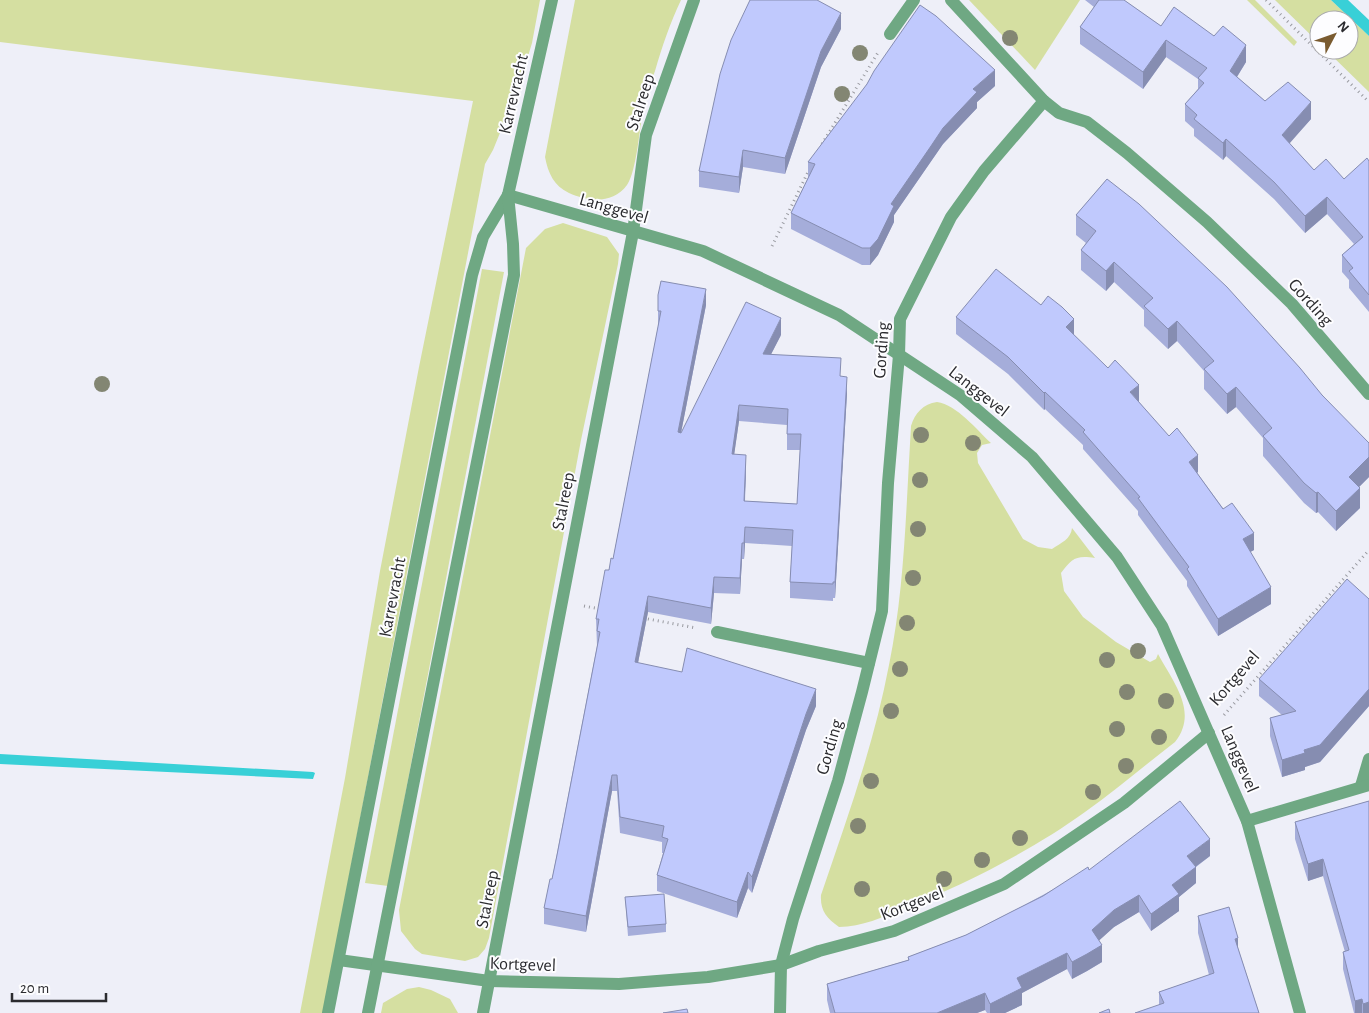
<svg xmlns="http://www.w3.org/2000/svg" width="1369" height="1013" viewBox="0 0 1369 1013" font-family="'Alegreya Sans',sans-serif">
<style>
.green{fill:#d5dfa1}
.water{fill:#38d0d7}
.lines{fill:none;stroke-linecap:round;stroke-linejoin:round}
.path{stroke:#999aa0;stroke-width:3;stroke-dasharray:1 4;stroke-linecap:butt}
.minor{stroke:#6fa883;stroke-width:12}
.tree{fill:#838673}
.wall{fill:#a5adda;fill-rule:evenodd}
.shaded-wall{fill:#868db1}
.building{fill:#c0c9fd;stroke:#868db1;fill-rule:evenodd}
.labels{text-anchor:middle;stroke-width:4;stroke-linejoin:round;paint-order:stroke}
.street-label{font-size:18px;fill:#2b2b2f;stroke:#fdfdff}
</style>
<rect width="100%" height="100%" fill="#eeeff8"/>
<!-- green -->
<g class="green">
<polygon points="0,0 540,0 532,43 519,86 493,150 485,164 323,1013 300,1013 345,778 380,571 419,367 473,101 0,42"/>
<path d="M575 0H681C670 23 662 47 655 71 651 82 647 93 644 104 640 123 637 171 627 185 613 204 589 202 569 193 554 186 548 173 545 157Z"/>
<polygon points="969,0 1080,0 1035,70"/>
<polygon points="1247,0 1255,0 1297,42 1294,46"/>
<polygon points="1275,0 1331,0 1369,36 1369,92 1326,50 1349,50 1349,20 1319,20 1319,43"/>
<polygon points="563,223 607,237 619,254 618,264 581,440 489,938 485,949 478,957 465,961 422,954 415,949 401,931 399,910 526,248 545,229"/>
<polygon points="482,269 504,272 388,886 365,883"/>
<path d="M937 402C957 405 977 430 991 443L982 445 977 453 978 463 1023 539 1038 547 1052 549C1061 543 1071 539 1072 528L1095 558C1075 555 1072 559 1061 573L1064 591 1083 617 1116 642 1150 662 1156 659 1158 654C1173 682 1199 712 1175 742 1145 765 1116 790 1085 812 1034 849 963 886 904 908 883 917 862 927 839 927 826 918 820 910 821 895 847 819 874 744 889 665 905 587 906 506 911 426 915 413 923 404 937 402Z"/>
<polygon points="419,987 431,990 450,999 458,1013 381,1013 383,1003 407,989"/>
</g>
<!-- water -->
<g class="water">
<polygon points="1331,0 1348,0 1369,20 1369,36"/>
<polygon points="0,754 313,772 315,773 313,779 0,764"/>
</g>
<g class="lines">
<!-- path -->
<g class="path">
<polyline points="1266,0 1369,102"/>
<polyline points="822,144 879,51"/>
<polyline points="772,246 809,170"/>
<polyline points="584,606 600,609"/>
<polyline points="643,618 696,628"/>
<polyline points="1224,715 1369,550"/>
</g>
<!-- minor -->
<g class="minor">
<polyline points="951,0 1044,101"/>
<polyline points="890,34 914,0"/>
<polyline points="508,195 703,251 839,315 960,395 1032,457 1117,557 1162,626 1247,821 1300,1013"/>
<polyline points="717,632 869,663"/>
<polyline points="1361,786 1369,759"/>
<polyline points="1247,821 1369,785"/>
<polyline points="339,960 489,981 619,984 708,977 781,965 819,951 894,931 1004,884 1124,803 1209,733"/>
<polyline points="328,1013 472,275 483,237 508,195"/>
<polyline points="368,1013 514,275 513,244 508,195 552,0"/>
<polyline points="483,1013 633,232 646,135 694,0"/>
<polyline points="780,1013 781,965 793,919 838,781 862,692 882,611 888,483 899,355 900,319 951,217 984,171 1044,101 1059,113 1087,122 1127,153 1207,222 1292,304 1369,394"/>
</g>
</g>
<!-- trees -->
<g class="tree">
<circle cx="1010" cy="38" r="8"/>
<circle cx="860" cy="53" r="8"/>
<circle cx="842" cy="94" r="8"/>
<circle cx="102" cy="384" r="8"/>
<circle cx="921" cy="435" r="8"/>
<circle cx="973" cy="443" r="8"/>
<circle cx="920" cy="480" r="8"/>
<circle cx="918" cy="529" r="8"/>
<circle cx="913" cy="578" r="8"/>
<circle cx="907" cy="623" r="8"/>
<circle cx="1138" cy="651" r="8"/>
<circle cx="1107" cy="660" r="8"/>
<circle cx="900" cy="669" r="8"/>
<circle cx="1127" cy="692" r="8"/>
<circle cx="1166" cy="701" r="8"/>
<circle cx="891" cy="711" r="8"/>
<circle cx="1117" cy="729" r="8"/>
<circle cx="1159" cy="737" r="8"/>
<circle cx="1126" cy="766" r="8"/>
<circle cx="871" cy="781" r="8"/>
<circle cx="1093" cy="792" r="8"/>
<circle cx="858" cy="826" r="8"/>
<circle cx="1020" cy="838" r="8"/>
<circle cx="982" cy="860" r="8"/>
<circle cx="944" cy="879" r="8"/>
<circle cx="862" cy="889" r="8"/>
</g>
<!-- wall -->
<g class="wall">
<polygon points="1085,0 1125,0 1125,1 1161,26 1246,62 1237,77 1265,101 1311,119 1289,143 1314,170 1344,179 1369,161 1369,312 1349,288 1349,280 1342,272 1342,255 1354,244 1327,214 1305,233 1274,199 1226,156 1223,160 1194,136 1194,129 1185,121 1185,104 1198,89 1198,79 1166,57 1143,89 1080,44 1080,27 1094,7"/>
<polygon points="841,29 821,67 785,174 743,167 739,193 699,187 699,171"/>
<polygon points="995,86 977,102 977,108 943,144 894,215 894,222 878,255 870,265 862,265 791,229 791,213 808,178 808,162"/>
<polygon points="1107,179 1369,477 1359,487 1360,508 1336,531 1318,512 1316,513 1304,503 1263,456 1263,438 1236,407 1227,414 1204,389 1204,371 1177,341 1168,349 1144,326 1144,310 1114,282 1106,291 1081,270 1081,250 1086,243 1076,235 1076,215"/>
<path d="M706 305 681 433 781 335 771 354 840 376 847 393 835 598H833V601L790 598V582L792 546 745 543 744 559H742L740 594 714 593 711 624 648 612 638 663 816 706 806 730 752 893 748 888 737 918 657 891V875L663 853H662V842L620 833 617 791H612L586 932 544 924V908L552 879 597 646 596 619 609 570 613 559 658 327V311ZM739 421 787 425V450H800L797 504 745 501 746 471 734 454Z"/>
<polygon points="956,317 1074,335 1139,402 1198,472 1197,473 1254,550 1250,552 1271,604 1218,636 1187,586 1187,581 1138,515 1138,511 1083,449 1083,445 1045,409 1044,410 1008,374 956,334"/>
<polygon points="1369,599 1369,706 1320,762 1305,767 1305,770 1282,777 1270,736 1270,718 1282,715 1259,696 1259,679"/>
<polygon points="1369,801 1369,1013 1354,1013 1343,969 1343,952 1345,952 1323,876 1308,881 1295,839 1295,822"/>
<polygon points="1210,856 1196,867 1196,883 1179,897 1179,911 1151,931 1139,912 1114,927 1099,940 1102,962 1087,971 1072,979 1067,969 1022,993 1022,1005 1005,1013 987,1013 985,1010 977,1013 830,1013 827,1000 827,984 908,960 908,957 966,935 1013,911 1089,870"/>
<polygon points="625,897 666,924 666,932 628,936"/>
<polygon points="1198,916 1238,948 1259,1013 1159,1005 1159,992 1209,975 1198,933"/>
</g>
<!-- shaded-wall -->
<g class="shaded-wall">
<polygon points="841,13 841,29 821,67 785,174 785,158 821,51"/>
<polygon points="1166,40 1166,57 1143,89 1143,72"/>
<polygon points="1246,45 1246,62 1230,88 1230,71"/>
<polygon points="995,70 995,86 977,102 977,108 943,144 894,215 894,222 878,255 870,265 870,248 891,204 943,128 973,89"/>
<polygon points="1311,102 1311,119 1282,152 1282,135"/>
<polygon points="1226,139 1226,156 1223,160 1223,143"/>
<polygon points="743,150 743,167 739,193 739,177"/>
<polygon points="1327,197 1327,214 1305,233 1305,216"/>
<polygon points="1114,262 1114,282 1106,291 1106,271"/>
<polygon points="706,289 706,305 678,448 678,432"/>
<polygon points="781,318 781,335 763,370 763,354"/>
<polygon points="1074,319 1074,336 1066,327"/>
<polygon points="1177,321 1177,341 1168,349 1168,329"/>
<polygon points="847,377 847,393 835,598 835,582"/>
<polygon points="1139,385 1139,402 1130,392"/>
<polygon points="1236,387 1236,407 1227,414 1227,394"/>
<polygon points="1045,392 1045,409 1044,410 1044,393"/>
<polygon points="739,405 739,421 732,470 732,454"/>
<polygon points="746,455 746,471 744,517 744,501"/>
<polygon points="1198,455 1198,472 1189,479 1189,462"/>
<polygon points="1369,457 1369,477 1349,497 1349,477"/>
<polygon points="1360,488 1360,508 1336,531 1336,511"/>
<polygon points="1318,492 1318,512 1316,513 1316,493"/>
<polygon points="745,527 745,543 744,559 744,543"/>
<polygon points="1254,533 1254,550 1243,556 1243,539"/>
<polygon points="742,543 742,559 740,594 740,578"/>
<polygon points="714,577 714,593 711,624 711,608"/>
<polygon points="1271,587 1271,604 1218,636 1218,619"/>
<polygon points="648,596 648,612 635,678 635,662"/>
<polygon points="816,689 816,706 806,730 752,893 752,877 806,714"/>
<polygon points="1369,689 1369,706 1320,762 1305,767 1305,770 1282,777 1282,760"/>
<polygon points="612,775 612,791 586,932 586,916"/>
<polygon points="1210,839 1210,856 1187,873 1187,856"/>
<polygon points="1323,859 1323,876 1308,881 1308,864"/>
<polygon points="1196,867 1196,883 1179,897 1179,911 1151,931 1151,914 1172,885"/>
<polygon points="748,872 748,888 737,918 737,902"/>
<polygon points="1139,895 1139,912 1114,927 1092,947 1092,930 1114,910"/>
<polygon points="1238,938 1238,954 1235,939"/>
<polygon points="1102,945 1102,962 1087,971 1072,979 1072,962"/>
<polygon points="1067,953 1067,969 1022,993 1022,1005 1005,1013 990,1013 990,1004 1017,978"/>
<polygon points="985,993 985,1010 977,1013 937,1013"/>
<polygon points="1362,999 1362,1013 1355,1013 1355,1001"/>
<polygon points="1369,1002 1369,1013 1363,1013 1363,1004"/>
</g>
<!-- building -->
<g class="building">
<polygon points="750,0 817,0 841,13 821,51 785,158 743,150 739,177 699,171 720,74 731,40"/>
<polygon points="1099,0 1124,0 1161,26 1174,7 1214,36 1223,26 1246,45 1230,71 1265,101 1288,82 1311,102 1282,135 1314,170 1326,159 1344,179 1367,158 1369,161 1369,295 1349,271 1353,268 1342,255 1363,237 1327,197 1305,216 1274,182 1226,139 1223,143 1194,119 1197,115 1185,104 1204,83 1198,78 1207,68 1166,40 1143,72 1080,27"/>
<polygon points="920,5 936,16 995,70 973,89 977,92 943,128 931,146 891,204 894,206 878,239 870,248 862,248 791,213 815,164 808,162 867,84 874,71"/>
<polygon points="1107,179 1139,204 1227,287 1300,368 1322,395 1369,443 1369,457 1349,477 1360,488 1336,511 1318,492 1316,493 1304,483 1263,436 1272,428 1236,387 1227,394 1204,369 1214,361 1177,321 1168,329 1144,306 1153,298 1114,262 1106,271 1081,250 1096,231 1076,215"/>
<polygon points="996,269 1041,305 1048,296 1062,307 1074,319 1066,327 1108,368 1115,360 1139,385 1130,392 1169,436 1177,428 1198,455 1189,462 1223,509 1232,503 1254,533 1243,539 1271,587 1218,619 1187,569 1189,567 1138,498 1140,497 1083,432 1085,430 1045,392 1044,393 1008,357 956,317"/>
<path d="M661 281 706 289 678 432 681 433 746 302 781 318 763 354 841 358 840 376 847 377 835 582H833V584L790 582 793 530 745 527 744 543H742L740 578 714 577 711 608 648 596 635 662 682 672 687 648 816 689 806 714 752 877 748 872 737 902 657 875 668 839 662 837 664 826 620 817 617 775H612L586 916 544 908 550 879H552L557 855 600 632 597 631 599 619H596L605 570H609L611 558 613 559 661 311H658V295ZM739 405 788 409 787 434H801L797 504 744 501 746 455 732 454Z"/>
<polygon points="1347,579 1369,599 1369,689 1320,745 1304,750 1305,753 1282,760 1270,718 1296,711 1259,679"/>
<polygon points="1180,801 1210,839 1187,856 1196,867 1172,885 1179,894 1151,914 1139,895 1114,910 1092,930 1102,945 1087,954 1072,962 1067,953 1017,978 1022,988 990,1004 985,993 937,1013 835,1013 827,984 909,960 908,957 966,935 1013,911 1043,896 1088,867 1089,870"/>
<polygon points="1369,801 1369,1002 1363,1004 1362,999 1355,1001 1343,952 1349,950 1323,859 1308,864 1295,822"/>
<polygon points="664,894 666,924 628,927 625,897"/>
<polygon points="1229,907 1238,938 1235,939 1259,1013 1135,1013 1164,1003 1159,992 1214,973 1198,916"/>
<polygon points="687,1009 688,1013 663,1013"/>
<polygon points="1109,1009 1110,1013 1099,1013"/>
</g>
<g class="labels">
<!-- street labels -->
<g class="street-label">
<text transform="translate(513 94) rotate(-77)" y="6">Karrevracht</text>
<text transform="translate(640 102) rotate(-72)" y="6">Stalreep</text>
<text transform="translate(614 208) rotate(16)" y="6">Langgevel</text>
<text transform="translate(1311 302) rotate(48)" y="6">Gording</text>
<text transform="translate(881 350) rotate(-86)" y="6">Gording</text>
<text transform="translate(979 391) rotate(38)" y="6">Langgevel</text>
<text transform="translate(563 501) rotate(-79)" y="6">Stalreep</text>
<text transform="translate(392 597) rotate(-79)" y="6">Karrevracht</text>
<text transform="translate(1234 678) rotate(-49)" y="6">Kortgevel</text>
<text transform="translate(829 747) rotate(-74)" y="6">Gording</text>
<text transform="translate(1240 759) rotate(67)" y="6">Langgevel</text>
<text transform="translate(487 899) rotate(-79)" y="6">Stalreep</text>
<text transform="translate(912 903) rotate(-21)" y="6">Kortgevel</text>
<text transform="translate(523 964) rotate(2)" y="6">Kortgevel</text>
</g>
</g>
<!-- north arrow -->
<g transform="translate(1334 35) rotate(49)"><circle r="24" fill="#fdfdff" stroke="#a9a9ac"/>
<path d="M0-4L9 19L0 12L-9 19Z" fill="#7a5b30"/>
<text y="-8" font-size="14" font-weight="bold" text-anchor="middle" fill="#2b2b2f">N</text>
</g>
<!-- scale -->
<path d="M12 993v8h94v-8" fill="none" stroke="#2b2b2f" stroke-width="2.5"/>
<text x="20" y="993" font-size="15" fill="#2b2b2f" stroke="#fdfdff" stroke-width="4" paint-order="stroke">20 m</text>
</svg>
